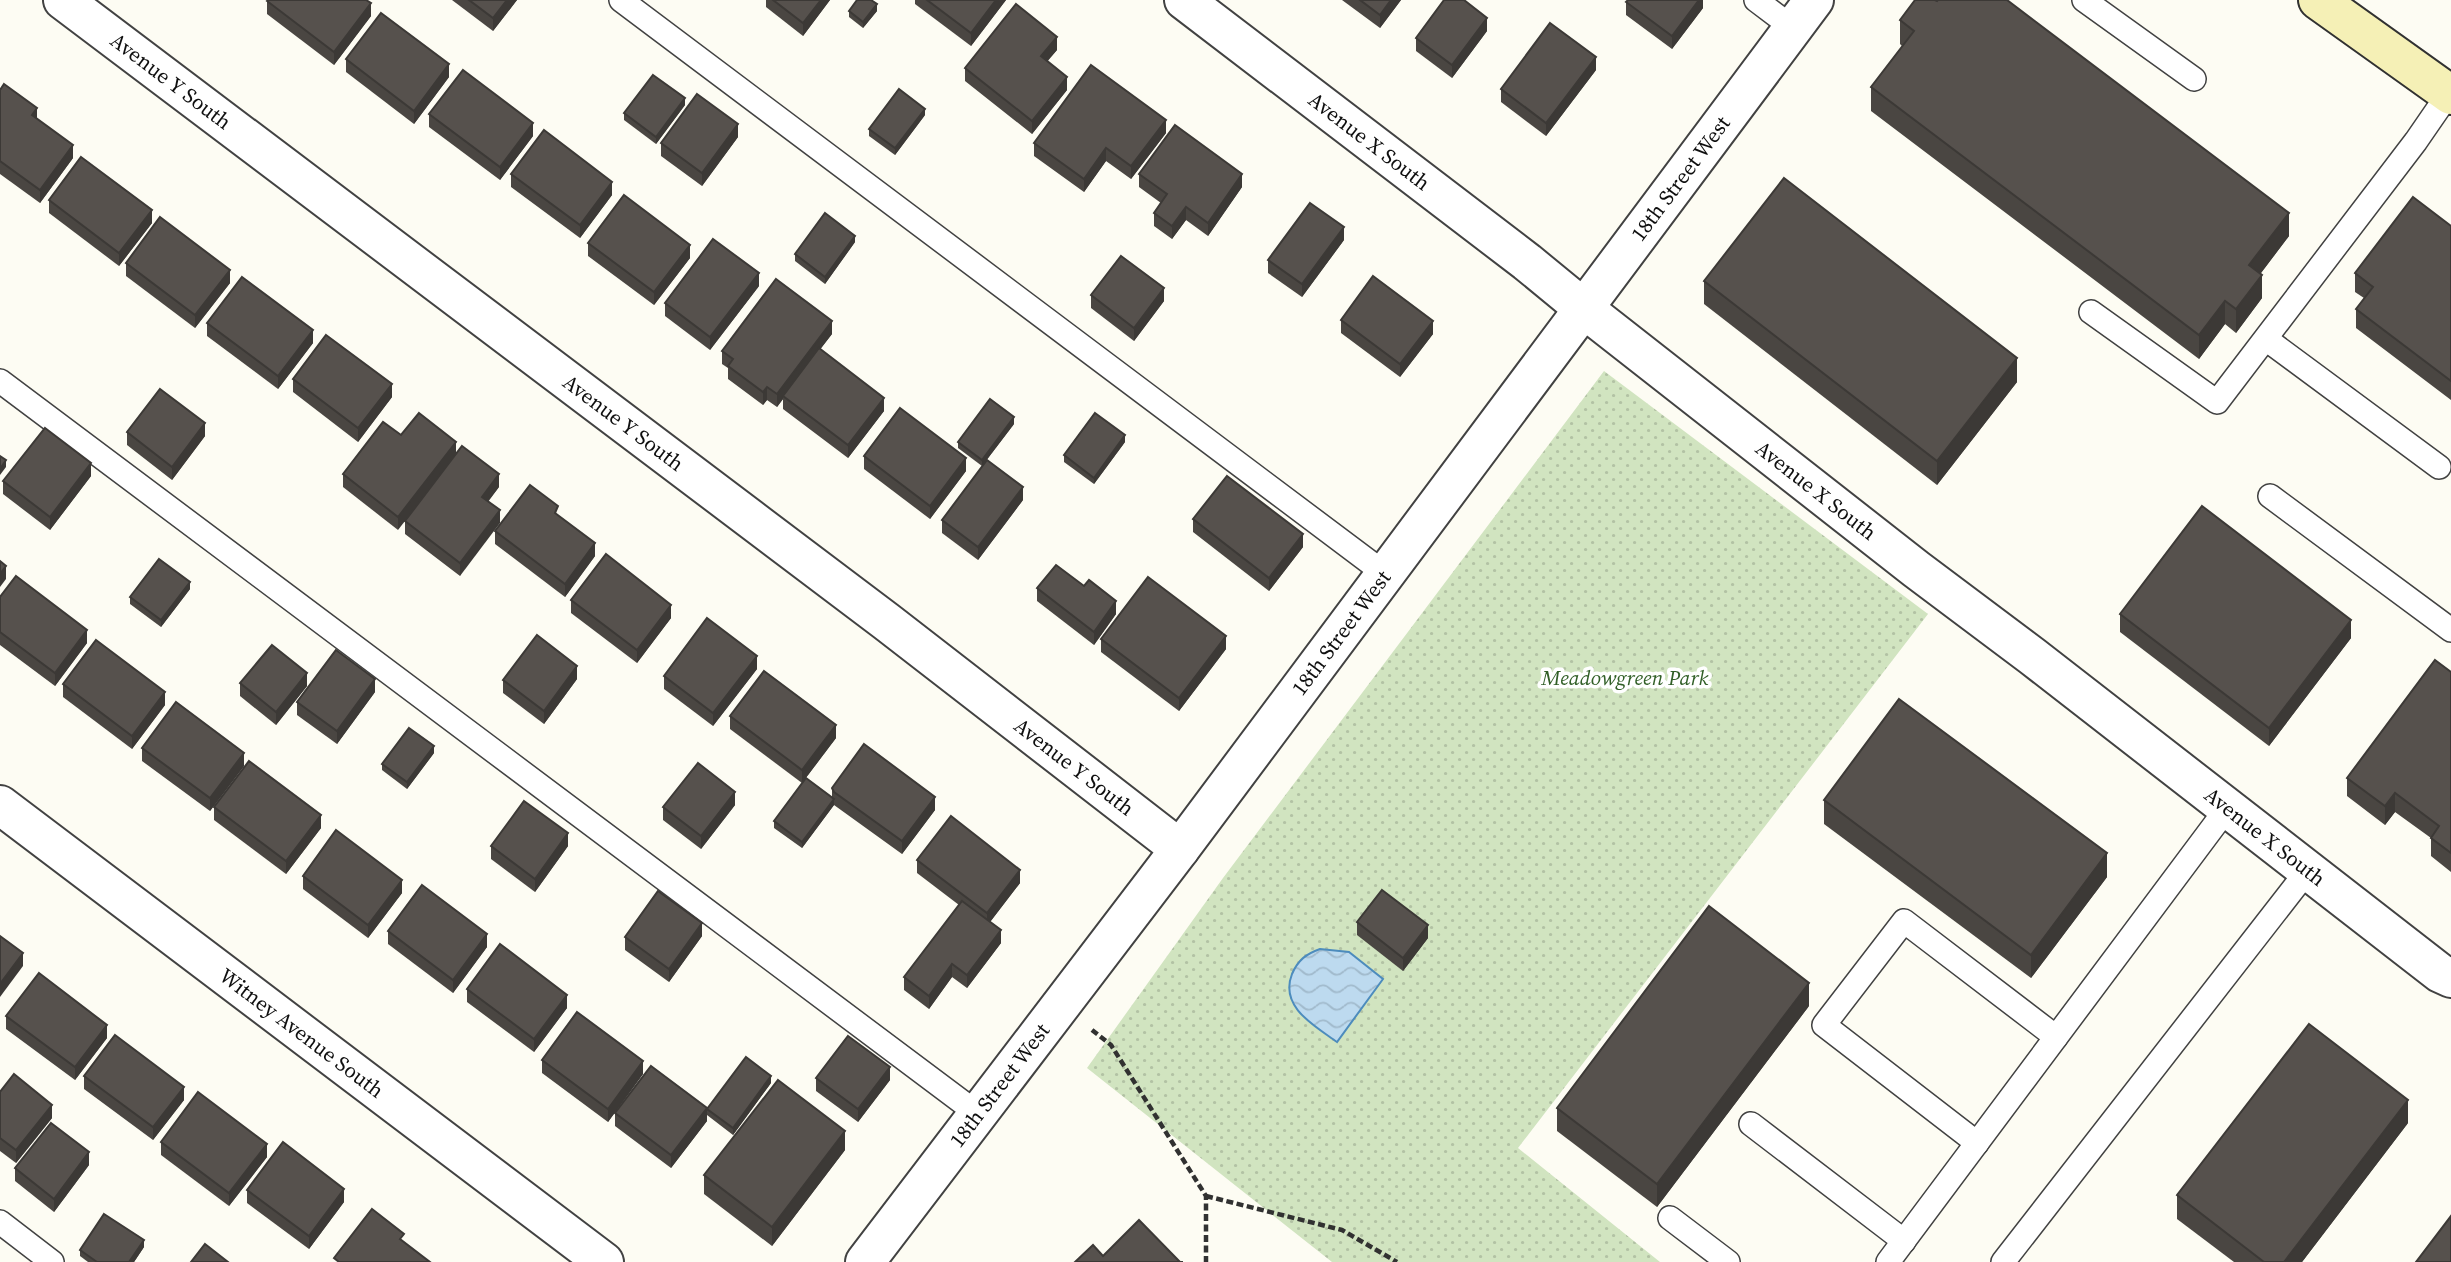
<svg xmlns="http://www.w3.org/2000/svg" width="2451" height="1262" viewBox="0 0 2451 1262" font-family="'Source Serif 4',serif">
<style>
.park{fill:url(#park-dots)}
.water{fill:url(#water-waves);stroke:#4d8cbd;stroke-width:2}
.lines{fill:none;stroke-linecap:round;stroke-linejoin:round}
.lane-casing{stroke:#424242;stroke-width:26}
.street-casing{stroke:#424242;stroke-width:42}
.secondary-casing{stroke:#313131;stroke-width:42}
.path{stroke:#313131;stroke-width:4.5;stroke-dasharray:7 3.5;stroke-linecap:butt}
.lane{stroke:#fff;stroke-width:23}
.street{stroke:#fff;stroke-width:38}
.secondary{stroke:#f5f0b6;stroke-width:38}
.wall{fill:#4a4642}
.shaded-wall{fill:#3c3936}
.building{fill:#56514d;stroke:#3c3936;stroke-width:2}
.labels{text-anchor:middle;stroke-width:7;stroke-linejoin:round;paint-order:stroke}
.street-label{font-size:21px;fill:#0f0f0f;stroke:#fff}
.park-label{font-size:21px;font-style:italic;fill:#315f27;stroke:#fff}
</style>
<defs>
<pattern id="park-dots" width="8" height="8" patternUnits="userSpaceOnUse" patternTransform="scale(1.75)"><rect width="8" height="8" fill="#d1e4c0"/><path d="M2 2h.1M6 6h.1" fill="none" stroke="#b2c2a4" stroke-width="1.8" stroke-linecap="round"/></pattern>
<pattern id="water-waves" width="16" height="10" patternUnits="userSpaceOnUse" patternTransform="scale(1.75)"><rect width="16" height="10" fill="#bddaef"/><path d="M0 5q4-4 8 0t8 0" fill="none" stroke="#a1bacc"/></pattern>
</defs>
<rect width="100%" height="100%" fill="#fdfcf3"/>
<!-- park -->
<polygon class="park" points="1604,371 1928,614 1518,1148 1660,1262 1332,1262 1087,1068 1223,878"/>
<!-- water -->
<path class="water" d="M1320 949 1349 952 1383 979 1337 1042C1315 1026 1279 1007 1292 974 1298 960 1306 954 1320 949Z"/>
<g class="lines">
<!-- lane casing -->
<g class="lane-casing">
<g id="lane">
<polyline points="621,0 1384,573"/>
<polyline points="1756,0 1793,28"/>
<polyline points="2084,0 2194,79"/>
<polyline points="2091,312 2217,402 2416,141 2449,93"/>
<polyline points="2266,339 2439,467"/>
<polyline points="0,381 978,1114"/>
<polyline points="2270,496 2451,630"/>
<polyline points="1751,1124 1904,1241"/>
<polyline points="1977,1143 1824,1025 1904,921 2056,1037"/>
<polyline points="1670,1218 1728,1262"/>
<polyline points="0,1222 52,1262"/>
<polyline points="1888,1262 2228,807"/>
<polyline points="2003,1262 2308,870"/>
</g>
</g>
<!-- street casing -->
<g class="street-casing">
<g id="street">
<path id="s1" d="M63 0 887 622 1180 849"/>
<path id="s2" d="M1184 0 1527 262 1583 308 1916 569 2032 656 2440 973 2451 978"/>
<path id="s3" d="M0 805 604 1262"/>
<path id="s4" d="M865 1262 1180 849 1814 0"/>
</g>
</g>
<!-- secondary casing -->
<g class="secondary-casing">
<polyline id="secondary" points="2318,0 2451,95"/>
</g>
<!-- path -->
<g class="path">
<polyline points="1092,1030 1111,1045 1206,1196 1206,1262"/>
<polyline points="1206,1196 1342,1230 1397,1262"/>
</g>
<!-- lane -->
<use href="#lane" class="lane"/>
<!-- street -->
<use href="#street" class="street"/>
<!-- secondary -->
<use href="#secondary" class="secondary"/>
</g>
<!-- wall -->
<g class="wall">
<polygon points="452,0 517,0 493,31"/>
<polygon points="766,0 830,0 803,36 766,7"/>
<polygon points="915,0 1006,0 971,46 915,4"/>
<polygon points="1342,0 1401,0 1380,28"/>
<polygon points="1703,0 1703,8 1672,49 1626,15 1626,2"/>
<polygon points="267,1 371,16 334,65 267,14"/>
<polygon points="849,11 877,11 863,28 849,17"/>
<polygon points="1900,20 2289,236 2260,274 2262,298 2236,333 2225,324 2199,359 1871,111 1871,87 1902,46 1900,44"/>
<polygon points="1487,31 1452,78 1416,51 1416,38"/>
<polygon points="1057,50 1047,61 1067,90 1032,134 965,81 965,68"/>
<polygon points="346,59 449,77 414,124 346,72"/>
<polygon points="1596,70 1546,136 1501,102 1501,89"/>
<polygon points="0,90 37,118 73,158 40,203 0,174"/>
<polygon points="685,105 656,144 624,120 624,113"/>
<polygon points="429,114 533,136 500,180 429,127"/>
<polygon points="925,115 895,155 869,136 869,129"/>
<polygon points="1166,133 1131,179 1106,161 1084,192 1034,156 1034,143"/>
<polygon points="738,137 702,186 661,156 661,143"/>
<polygon points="511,174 612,195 580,238 511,187"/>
<polygon points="1139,174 1242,187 1208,236 1186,220 1172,239 1154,226 1154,213 1161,203 1139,187"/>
<polygon points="49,200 152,223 119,266 49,213"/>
<polygon points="2451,226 2451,400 2356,328 2356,309 2364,298 2355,292 2355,273"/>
<polygon points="1344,240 1302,297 1268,273 1268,260"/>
<polygon points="855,242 825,284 795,261 795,254"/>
<polygon points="588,243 690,258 654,305 588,256"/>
<polygon points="126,263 230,283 195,328 126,276"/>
<polygon points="1704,281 2017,382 1937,485 1704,304"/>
<polygon points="759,286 710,350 665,316 665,303"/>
<polygon points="1091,295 1164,301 1134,341 1091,308"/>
<polygon points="1341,320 1433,334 1400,377 1341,333"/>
<polygon points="207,323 313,343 278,389 207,336"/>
<polygon points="832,334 820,349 884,411 848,458 783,409 783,399 777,407 767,400 763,405 728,379 728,368 722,364 722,351"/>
<polygon points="293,379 392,397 358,442 293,392"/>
<polygon points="1014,424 982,466 958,448 958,442"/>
<polygon points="127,432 205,436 172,480 127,445"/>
<polygon points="401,435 398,530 343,487 343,474"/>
<polygon points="1125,442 1094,484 1064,462 1064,455"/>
<polygon points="864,456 966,471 930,519 864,469"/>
<polygon points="91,476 50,530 3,494 3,481"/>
<polygon points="499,487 488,501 460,576 405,534 405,521"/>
<polygon points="1023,500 978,560 942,533 942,520"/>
<polygon points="558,515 595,556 565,597 495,544 495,531"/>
<polygon points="1193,519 1303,547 1269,591 1193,532"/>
<polygon points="1037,588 1116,614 1094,645 1037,601"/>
<polygon points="190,589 161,627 130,604 130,597"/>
<polygon points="0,597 87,643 55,686 0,645"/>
<polygon points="571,600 671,618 637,663 571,613"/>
<polygon points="2120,614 2351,638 2269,746 2120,632"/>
<polygon points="1101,639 1226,649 1179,711 1101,652"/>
<polygon points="757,669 713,726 664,689 664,676"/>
<polygon points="2451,672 2451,872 2431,856 2431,838 2395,812 2385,825 2347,796 2347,778"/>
<polygon points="577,679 544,724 503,693 503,680"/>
<polygon points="240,683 307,686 276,725 240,696"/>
<polygon points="63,684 165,705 132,749 63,697"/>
<polygon points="375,692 337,744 297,715 297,702"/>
<polygon points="730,716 836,738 802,783 730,729"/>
<polygon points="142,748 244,766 210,811 142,761"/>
<polygon points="434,753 407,789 382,770 382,764"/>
<polygon points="832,788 935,810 902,854 834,805 802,848 774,828 774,821 832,797"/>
<polygon points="1824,800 2107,877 2031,978 1824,824"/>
<polygon points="735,805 701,849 663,820 663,807"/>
<polygon points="214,807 321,828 286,874 214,820"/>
<polygon points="491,846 568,846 535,892 491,859"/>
<polygon points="917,860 1020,883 990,922 1001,943 967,988 952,977 929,1009 904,990 904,977 959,905 917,873"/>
<polygon points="303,876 402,893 368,938 303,889"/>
<polygon points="1357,922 1428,938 1403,971 1357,935"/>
<polygon points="388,931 487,947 453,993 388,944"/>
<polygon points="702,936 669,982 625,950 625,937"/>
<polygon points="467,989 567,1008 534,1052 467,1002"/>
<polygon points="1809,1006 1657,1207 1557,1131 1557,1108"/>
<polygon points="6,1016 107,1038 75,1080 6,1029"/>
<polygon points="542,1060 643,1074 608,1122 542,1073"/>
<polygon points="84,1076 184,1100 153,1140 84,1089"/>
<polygon points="816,1078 890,1080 858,1122 816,1091"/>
<polygon points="771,1083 733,1135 707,1115 707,1121 671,1168 615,1126 615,1113 707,1108"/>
<polygon points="0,1092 52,1118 16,1163 0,1151"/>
<polygon points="2408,1123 2302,1262 2234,1262 2177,1219 2177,1195"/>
<polygon points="161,1142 267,1157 229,1206 161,1155"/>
<polygon points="845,1150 772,1246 704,1194 704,1175"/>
<polygon points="89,1165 54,1212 15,1181 15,1168"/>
<polygon points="247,1190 344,1202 309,1249 247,1203"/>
<polygon points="144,1247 134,1262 88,1262 80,1256 80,1250"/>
</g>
<!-- shaded-wall -->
<g class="shaded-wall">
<polygon points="507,0 517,0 493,31 493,18"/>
<polygon points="821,0 830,0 803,36 803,23"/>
<polygon points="996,0 1006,0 971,46 971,33"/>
<polygon points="1391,0 1401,0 1380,28 1380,15"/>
<polygon points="1699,0 1703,0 1703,8 1672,49 1672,36"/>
<polygon points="371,3 371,16 334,65 334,52"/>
<polygon points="877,4 877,11 863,28 863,22"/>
<polygon points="1487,18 1487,31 1452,78 1452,65"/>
<polygon points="1057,37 1057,50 1041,69 1041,56"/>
<polygon points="1596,57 1596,70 1546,136 1546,123"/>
<polygon points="449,64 449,77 414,124 414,111"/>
<polygon points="1067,77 1067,90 1032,134 1032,121"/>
<polygon points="685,98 685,105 656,144 656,137"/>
<polygon points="37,108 37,121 32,115"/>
<polygon points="925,109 925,115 895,155 895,148"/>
<polygon points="1166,120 1166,133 1131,179 1131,166"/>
<polygon points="533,123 533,136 500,180 500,167"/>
<polygon points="738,124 738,137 702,186 702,173"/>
<polygon points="73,145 73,158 40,203 40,190"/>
<polygon points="1106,148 1106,161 1084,192 1084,179"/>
<polygon points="1242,174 1242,187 1208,236 1208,223"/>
<polygon points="612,182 612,195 580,238 580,225"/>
<polygon points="1186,207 1186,220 1172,239 1172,226"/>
<polygon points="152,210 152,223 119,266 119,253"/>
<polygon points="2289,213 2289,236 2249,289 2249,265"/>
<polygon points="1344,227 1344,240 1302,297 1302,284"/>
<polygon points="855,236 855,242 825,284 825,277"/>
<polygon points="690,245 690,258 654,305 654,292"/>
<polygon points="230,270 230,283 195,328 195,315"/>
<polygon points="759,273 759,286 710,350 710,337"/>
<polygon points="2262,275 2262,298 2236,333 2236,309"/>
<polygon points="1164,288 1164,301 1134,341 1134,328"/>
<polygon points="2225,301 2225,324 2199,359 2199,335"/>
<polygon points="832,321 832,334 784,397 783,396 783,399 777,407 777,394"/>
<polygon points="1433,321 1433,334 1400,377 1400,364"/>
<polygon points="313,330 313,343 278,389 278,376"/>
<polygon points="2017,358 2017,382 1937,485 1937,461"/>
<polygon points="392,384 392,397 358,442 358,428"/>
<polygon points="767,387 767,400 763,405 763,392"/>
<polygon points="884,398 884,411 848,458 848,445"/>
<polygon points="1014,417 1014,424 982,466 982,460"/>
<polygon points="205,423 205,436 172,480 172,467"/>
<polygon points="1125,435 1125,442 1094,484 1094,478"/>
<polygon points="456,442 456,455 398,530 398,517"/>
<polygon points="966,458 966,471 930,519 930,506"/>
<polygon points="6,460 6,467 0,475 0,469"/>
<polygon points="91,463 91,476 50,530 50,517"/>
<polygon points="499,474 499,487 482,510 482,497"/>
<polygon points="1023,487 1023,500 978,560 978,547"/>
<polygon points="500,510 500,523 460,576 460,563"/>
<polygon points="1303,534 1303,547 1269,591 1269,578"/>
<polygon points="595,543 595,556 565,597 565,584"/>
<polygon points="6,566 6,579 0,587 0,574"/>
<polygon points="190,582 190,589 161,627 161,620"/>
<polygon points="1116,601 1116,614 1094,645 1094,632"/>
<polygon points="671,605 671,618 637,663 637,650"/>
<polygon points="2351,620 2351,638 2269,746 2269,728"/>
<polygon points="87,630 87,643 55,686 55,673"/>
<polygon points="1226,636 1226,649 1179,711 1179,698"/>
<polygon points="757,656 757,669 713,726 713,713"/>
<polygon points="577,666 577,679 544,724 544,711"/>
<polygon points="307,673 307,686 276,725 276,712"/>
<polygon points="375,679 375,692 337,744 337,731"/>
<polygon points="165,692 165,705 132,749 132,736"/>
<polygon points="836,725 836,738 802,783 802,770"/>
<polygon points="434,746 434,753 407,789 407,782"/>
<polygon points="244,753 244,766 210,811 210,798"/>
<polygon points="735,792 735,805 701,849 701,836"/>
<polygon points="2395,793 2395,812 2385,825 2385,806"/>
<polygon points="935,797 935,810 902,854 902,841"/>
<polygon points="834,799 834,805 802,848 802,842"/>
<polygon points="321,815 321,828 286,874 286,861"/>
<polygon points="568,833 568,846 535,892 535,879"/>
<polygon points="2107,853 2107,877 2031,978 2031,955"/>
<polygon points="1020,870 1020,883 987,926 987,913"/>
<polygon points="402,880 402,893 368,938 368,925"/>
<polygon points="702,923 702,936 669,982 669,969"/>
<polygon points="1428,925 1428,938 1403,971 1403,958"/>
<polygon points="1001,930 1001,943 967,988 967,975"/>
<polygon points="487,934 487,947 453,993 453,980"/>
<polygon points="23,953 23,966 0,997 0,984"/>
<polygon points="952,964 952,977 929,1009 929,996"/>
<polygon points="1809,983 1809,1006 1657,1207 1657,1184"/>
<polygon points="567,995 567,1008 534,1052 534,1039"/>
<polygon points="107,1025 107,1038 75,1080 75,1067"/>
<polygon points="643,1061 643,1074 608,1122 608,1109"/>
<polygon points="890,1067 890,1080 858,1122 858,1109"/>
<polygon points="771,1076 771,1083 733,1135 733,1128"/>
<polygon points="184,1087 184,1100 153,1140 153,1127"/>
<polygon points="2408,1100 2408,1123 2302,1262 2284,1262"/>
<polygon points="52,1105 52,1118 16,1163 16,1150"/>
<polygon points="707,1108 707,1121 671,1168 671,1155"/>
<polygon points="845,1131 845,1150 772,1246 772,1227"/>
<polygon points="267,1144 267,1157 229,1206 229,1193"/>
<polygon points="89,1152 89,1165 54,1212 54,1199"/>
<polygon points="344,1189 344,1202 309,1249 309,1236"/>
<polygon points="144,1240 144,1247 134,1262 129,1262"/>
</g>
<!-- building -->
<g class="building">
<polygon points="268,0 366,0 371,3 334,52 267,1"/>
<polygon points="469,0 507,0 493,18"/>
<polygon points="773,0 821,0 803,23"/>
<polygon points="857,0 871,0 877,4 863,22 849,11"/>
<polygon points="927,0 996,0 971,33"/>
<polygon points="1360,0 1391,0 1380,15"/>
<polygon points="1444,0 1464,0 1487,18 1452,65 1416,38"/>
<polygon points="1628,0 1699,0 1672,36 1626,2"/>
<polygon points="1915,0 1935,0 1937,1 1938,0 2007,0 2289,213 2249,265 2262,275 2236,309 2225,301 2199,335 1871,87 1914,31 1900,20"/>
<polygon points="1016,4 1057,37 1041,56 1067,77 1032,121 965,68"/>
<polygon points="381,13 449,64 414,111 346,59"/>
<polygon points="1550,23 1596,57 1546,123 1501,89"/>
<polygon points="1091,65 1166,120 1131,166 1106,148 1084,179 1034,143"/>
<polygon points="463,70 533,123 500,167 429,114"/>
<polygon points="653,75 685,98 656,137 624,113"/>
<polygon points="4,84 37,108 32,115 73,145 40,190 0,161 0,90"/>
<polygon points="899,89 925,109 895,148 869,129"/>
<polygon points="697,94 738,124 702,173 661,143"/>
<polygon points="1175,125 1242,174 1208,223 1186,207 1172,226 1154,213 1167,194 1139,174"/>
<polygon points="544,130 612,182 580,225 511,174"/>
<polygon points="81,157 152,210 119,253 49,200"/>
<polygon points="1784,178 2017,358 1937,461 1704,281"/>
<polygon points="624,195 690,245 654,292 588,243"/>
<polygon points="2413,197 2451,226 2451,381 2356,309 2373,287 2355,273"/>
<polygon points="1310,203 1344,227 1302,284 1268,260"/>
<polygon points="825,213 855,236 825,277 795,254"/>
<polygon points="160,217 230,270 195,315 126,263"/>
<polygon points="713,239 759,273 710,337 665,303"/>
<polygon points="1121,256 1164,288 1134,328 1091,295"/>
<polygon points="1373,276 1433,321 1400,364 1341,320"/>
<polygon points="242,277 313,330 278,376 207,323"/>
<polygon points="776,279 832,321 777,394 767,387 763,392 728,366 733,359 722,351"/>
<polygon points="326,335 392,384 358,428 293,379"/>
<polygon points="819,348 884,398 848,445 783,396"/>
<polygon points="160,389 205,423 172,467 127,432"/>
<polygon points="990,399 1014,417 982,460 958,442"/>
<polygon points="900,408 966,458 930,506 864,456"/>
<polygon points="419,413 456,442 398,517 343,474 383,422 401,435"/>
<polygon points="1095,413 1125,435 1094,478 1064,455"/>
<polygon points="45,428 91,463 50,517 3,481"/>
<polygon points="462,446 499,474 482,497 500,510 460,563 405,521"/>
<polygon points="0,456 6,460 0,469"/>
<polygon points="987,460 1023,487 978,547 942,520"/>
<polygon points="1227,476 1303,534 1269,578 1193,519"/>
<polygon points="530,485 558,506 555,513 595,543 565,584 495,531"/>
<polygon points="2202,506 2351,620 2269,728 2120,614"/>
<polygon points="606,554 671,605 637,650 571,600"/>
<polygon points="159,559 190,582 161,620 130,597"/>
<polygon points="0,561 6,566 0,574"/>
<polygon points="1056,565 1084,586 1089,580 1116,601 1094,632 1037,588"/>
<polygon points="16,576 87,630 55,673 0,632 0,597"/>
<polygon points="1148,577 1226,636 1179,698 1101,639"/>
<polygon points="707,618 757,656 713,713 664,676"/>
<polygon points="537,635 577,666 544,711 503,680"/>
<polygon points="96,640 165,692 132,736 63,684"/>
<polygon points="272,645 307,673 276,712 240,683"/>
<polygon points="336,650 375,679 337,731 297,702"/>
<polygon points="2435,660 2451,672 2451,853 2431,838 2439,826 2395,793 2385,806 2347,778"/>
<polygon points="764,671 836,725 802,770 730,716"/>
<polygon points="1899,699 2107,853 2031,955 1824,800"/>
<polygon points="176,702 244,753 210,798 142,748"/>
<polygon points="409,728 434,746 407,782 382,764"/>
<polygon points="864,744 935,797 902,841 834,792 832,788"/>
<polygon points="249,761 321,815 286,861 214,807"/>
<polygon points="698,763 735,792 701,836 663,807"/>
<polygon points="806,778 834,799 802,842 774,821"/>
<polygon points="524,801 568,833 535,879 491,846"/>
<polygon points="951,816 1020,870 987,913 917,860"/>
<polygon points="336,830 402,880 368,925 303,876"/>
<polygon points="422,885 487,934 453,980 388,931"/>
<polygon points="1382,890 1428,925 1403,958 1357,922"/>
<polygon points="658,891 702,923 669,969 625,937"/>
<polygon points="962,901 1001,930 967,975 952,964 929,996 904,977"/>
<polygon points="1709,906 1809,983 1657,1184 1557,1108"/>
<polygon points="0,936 23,953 0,984"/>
<polygon points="500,944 567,995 534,1039 467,989"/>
<polygon points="39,973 107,1025 75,1067 6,1016"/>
<polygon points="577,1012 643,1061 608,1109 542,1060"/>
<polygon points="2309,1024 2408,1100 2284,1262 2264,1262 2177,1195"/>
<polygon points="115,1035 184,1087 153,1127 84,1076"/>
<polygon points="848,1036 890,1067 858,1109 816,1078"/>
<polygon points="746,1057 771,1076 733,1128 707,1109"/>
<polygon points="651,1066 707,1108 671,1155 615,1113"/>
<polygon points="14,1074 52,1105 16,1150 0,1138 0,1092"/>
<polygon points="778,1080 845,1131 772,1227 704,1175"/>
<polygon points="198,1092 267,1144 229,1193 161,1142"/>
<polygon points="51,1123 89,1152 54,1199 15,1168"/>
<polygon points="283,1142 344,1189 309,1236 247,1190"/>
<polygon points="372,1209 404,1234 400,1239 430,1262 339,1262 334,1258"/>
<polygon points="104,1214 144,1240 129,1262 97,1262 80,1250"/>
<polygon points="2451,1216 2451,1262 2416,1262"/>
<polygon points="1139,1220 1180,1262 1183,1262 1075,1262 1093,1245 1103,1256"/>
<polygon points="205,1244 228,1262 191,1262"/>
</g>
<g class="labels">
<!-- street labels -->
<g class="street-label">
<text dy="7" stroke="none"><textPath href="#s1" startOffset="135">Avenue Y South</textPath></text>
<text dy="7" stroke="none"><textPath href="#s2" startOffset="233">Avenue X South</textPath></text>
<text dy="7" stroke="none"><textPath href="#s4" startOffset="1356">18th Street West</textPath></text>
<text dy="7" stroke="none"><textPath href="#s1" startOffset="702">Avenue Y South</textPath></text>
<text dy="7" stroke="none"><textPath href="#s2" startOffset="800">Avenue X South</textPath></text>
<text dy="7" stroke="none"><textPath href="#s4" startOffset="789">18th Street West</textPath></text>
<text dy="7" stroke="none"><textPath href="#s1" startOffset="1269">Avenue Y South</textPath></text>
<text dy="7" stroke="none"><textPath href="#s2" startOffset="1367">Avenue X South</textPath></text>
<text dy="7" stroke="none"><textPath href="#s3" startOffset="378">Witney Avenue South</textPath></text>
<text dy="7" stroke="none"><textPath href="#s4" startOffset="222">18th Street West</textPath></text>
</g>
<!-- park labels -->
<g class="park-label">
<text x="1625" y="685">Meadowgreen Park</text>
</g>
</g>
</svg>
